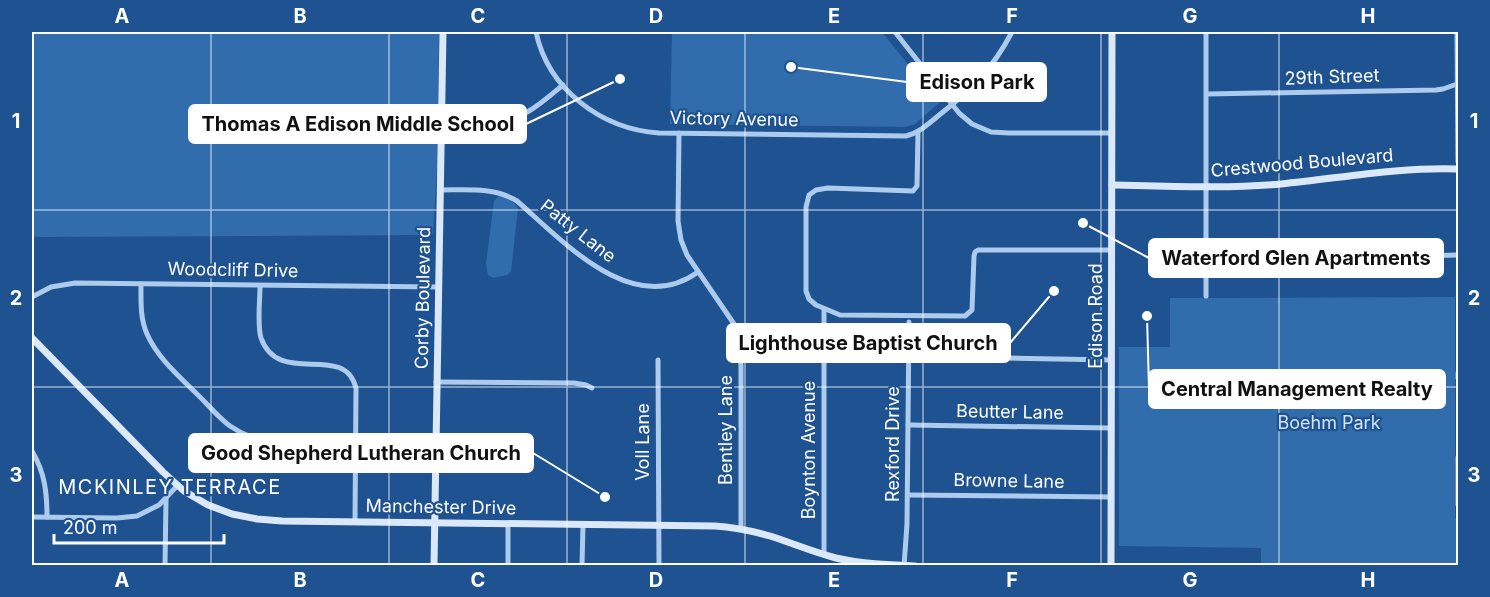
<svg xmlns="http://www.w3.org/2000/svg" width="1490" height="597" viewBox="0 0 1490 597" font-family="Inter,sans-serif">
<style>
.green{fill:#316cad}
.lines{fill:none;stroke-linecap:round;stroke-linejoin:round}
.street{stroke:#adcbed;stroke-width:5}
.secondary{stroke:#dae8fa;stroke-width:7}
.grid{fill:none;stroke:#fff;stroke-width:1.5;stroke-opacity:0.55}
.labels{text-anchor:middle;stroke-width:4.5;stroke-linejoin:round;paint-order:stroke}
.street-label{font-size:18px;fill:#fff;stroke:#1e5290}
.park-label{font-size:18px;fill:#d3e5fa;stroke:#1e5290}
.neighbourhood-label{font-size:20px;letter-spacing:1.5px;fill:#fff;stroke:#1e5290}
.leader{fill:none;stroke:#fff;stroke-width:2}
.callout-dot{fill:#fff;stroke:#1e5290;stroke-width:2}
.callout{fill:#fff;stroke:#fff;stroke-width:2}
.callout-label{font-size:20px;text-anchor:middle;font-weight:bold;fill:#111}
.neatline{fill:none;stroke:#fff;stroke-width:2}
.grid-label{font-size:20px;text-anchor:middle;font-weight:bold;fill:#fff}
</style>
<rect width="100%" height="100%" fill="#1e5290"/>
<!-- green -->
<g class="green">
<polygon points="32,32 439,32 437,167 433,235 32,237"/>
<polygon points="672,32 882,32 939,103 915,124 905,127 670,124"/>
<path d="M499 196C506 197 516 202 518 209L511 271 507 275 493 278 488 275 486 264 494 201Z"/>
<polygon points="1455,297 1455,518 1458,518 1458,565 1261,565 1261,548 1119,546 1119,347 1170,347 1170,298"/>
</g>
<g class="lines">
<!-- street -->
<g class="street">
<path d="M536 32C548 89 601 129 659 133L906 136C919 133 928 124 938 116 971 90 992 70 1012 32"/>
<polyline points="895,32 959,113 972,124 991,132 1009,133 1111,133"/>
<polyline points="1457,32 1458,162"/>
<polyline points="1207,94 1436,90 1443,89 1457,84"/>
<path d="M442 129C472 130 502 127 529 111 541 104 552 94 563 85"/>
<polyline points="918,132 917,186 913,191 828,188 816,190 809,195 806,207 806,291 809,299 816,305 840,315 965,316 972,310 974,256 975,252 978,250 1111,250"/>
<polyline points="679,133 678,221 681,240 687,255 734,324 739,342 741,366 741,529"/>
<path d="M440 190C467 190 494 187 517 201 563 241 633 319 698 272"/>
<path d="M1206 261C1290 261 1374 256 1458 255"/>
<path d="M141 284C141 301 140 318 147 334 158 359 181 378 200 397 210 407 219 418 230 426 236 430 243 434 251 437 279 446 325 442 356 442"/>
<path d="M260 286C260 301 257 324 261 338 279 388 344 341 356 388L355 522"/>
<polyline points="1206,296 1206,32"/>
<polyline points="32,297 51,287 75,283 438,287"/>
<polyline points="824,309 824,554"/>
<polyline points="908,356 1111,360"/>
<polyline points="658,360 659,566"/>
<polyline points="1458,373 1458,378"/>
<polyline points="436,382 574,383 586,385 592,388"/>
<polyline points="908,425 1111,428"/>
<polyline points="436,446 525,447"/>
<path d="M32 451C45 473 47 493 47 517"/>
<polyline points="1458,457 1458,505"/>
<polyline points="908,495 1111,497"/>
<polyline points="32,517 117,518 137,516 159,505 177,486"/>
<polyline points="165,566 166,499"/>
<polyline points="508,566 508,523"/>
<polyline points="582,566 583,524"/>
<polyline points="904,566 907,524 909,322"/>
</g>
<!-- secondary -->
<g class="secondary">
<path d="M1112 185C1168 186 1225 189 1281 184 1342 178 1397 167 1458 169"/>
<path d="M32 338 163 472 184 491 208 505 232 514 257 519 282 521 715 526C733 527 752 531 770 536 792 543 813 552 836 558 862 564 889 565 915 566"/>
<polyline points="434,566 443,32"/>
<polyline points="1111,566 1112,32"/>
</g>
</g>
<!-- grid -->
<path class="grid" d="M211 32V566M389 32V566M567 32V566M745 32V566M923 32V566M1101 32V566M1279 32V566M32 210H1458M32 387H1458"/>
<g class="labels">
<!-- street labels -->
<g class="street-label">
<text transform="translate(1332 77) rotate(-2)" y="6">29th Street</text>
<text transform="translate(734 119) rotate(1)" y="6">Victory Avenue</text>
<text transform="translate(1302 163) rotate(-5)" y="6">Crestwood Boulevard</text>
<text transform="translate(578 231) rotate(38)" y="6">Patty Lane</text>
<text transform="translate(233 270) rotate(1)" y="6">Woodcliff Drive</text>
<text transform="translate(423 298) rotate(-89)" y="6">Corby Boulevard</text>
<text transform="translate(1096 316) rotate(-90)" y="6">Edison Road</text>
<text transform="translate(1010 412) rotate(1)" y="6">Beutter Lane</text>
<text transform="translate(726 430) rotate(-90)" y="6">Bentley Lane</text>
<text transform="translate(643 442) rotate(-90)" y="6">Voll Lane</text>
<text transform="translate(893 444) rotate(-90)" y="6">Rexford Drive</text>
<text transform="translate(809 450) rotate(-90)" y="6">Boynton Avenue</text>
<text transform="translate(1009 481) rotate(1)" y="6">Browne Lane</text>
<text transform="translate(441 507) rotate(1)" y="6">Manchester Drive</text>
</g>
<!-- park labels -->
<g class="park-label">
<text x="1329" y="429">Boehm Park</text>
</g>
<!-- neighbourhood labels -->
<g class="neighbourhood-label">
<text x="170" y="494">MCKINLEY TERRACE</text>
</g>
</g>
<!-- callouts -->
<path class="leader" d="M791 67L907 82M620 79L526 124M1083 223L1149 258M1054 291L1010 343M1147 316L1149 389M605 497L533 453"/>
<g class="callout-dot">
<circle cx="791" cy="67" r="6"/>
<circle cx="620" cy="79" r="6"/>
<circle cx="1083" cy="223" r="6"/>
<circle cx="1054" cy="291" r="6"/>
<circle cx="1147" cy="316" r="6"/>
<circle cx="605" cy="497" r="6"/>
</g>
<g class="callout">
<rect x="907" y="63" width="139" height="38" rx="6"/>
<rect x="189" y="105" width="337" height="38" rx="6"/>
<rect x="1149" y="239" width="294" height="38" rx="6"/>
<rect x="727" y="324" width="283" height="38" rx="6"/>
<rect x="1149" y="370" width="296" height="38" rx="6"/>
<rect x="189" y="434" width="344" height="38" rx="6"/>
</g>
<g class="callout-label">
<text x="977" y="89">Edison Park</text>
<text x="358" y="131">Thomas A Edison Middle School</text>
<text x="1296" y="265">Waterford Glen Apartments</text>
<text x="868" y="350">Lighthouse Baptist Church</text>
<text x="1297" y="396">Central Management Realty</text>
<text x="361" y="460">Good Shepherd Lutheran Church</text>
</g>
<!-- border -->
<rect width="1490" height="597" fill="none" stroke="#1e5290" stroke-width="66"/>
<!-- scale -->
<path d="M54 534v9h170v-9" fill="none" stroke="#ffffff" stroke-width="3"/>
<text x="63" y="534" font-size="18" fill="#ffffff" stroke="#1e5290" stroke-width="4.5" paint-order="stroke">200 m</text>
<rect x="33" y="33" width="1424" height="531" class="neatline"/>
<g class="grid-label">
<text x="122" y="23">A</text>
<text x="300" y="23">B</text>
<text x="478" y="23">C</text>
<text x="656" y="23">D</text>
<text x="834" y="23">E</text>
<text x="1012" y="23">F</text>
<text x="1190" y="23">G</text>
<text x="1368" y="23">H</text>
<text x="16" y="128">1</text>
<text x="1474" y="128">1</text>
<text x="16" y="305">2</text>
<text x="1474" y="305">2</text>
<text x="16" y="482">3</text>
<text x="1474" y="482">3</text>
<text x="122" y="587">A</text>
<text x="300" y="587">B</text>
<text x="478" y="587">C</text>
<text x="656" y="587">D</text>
<text x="834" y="587">E</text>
<text x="1012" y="587">F</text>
<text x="1190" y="587">G</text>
<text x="1368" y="587">H</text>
</g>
</svg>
